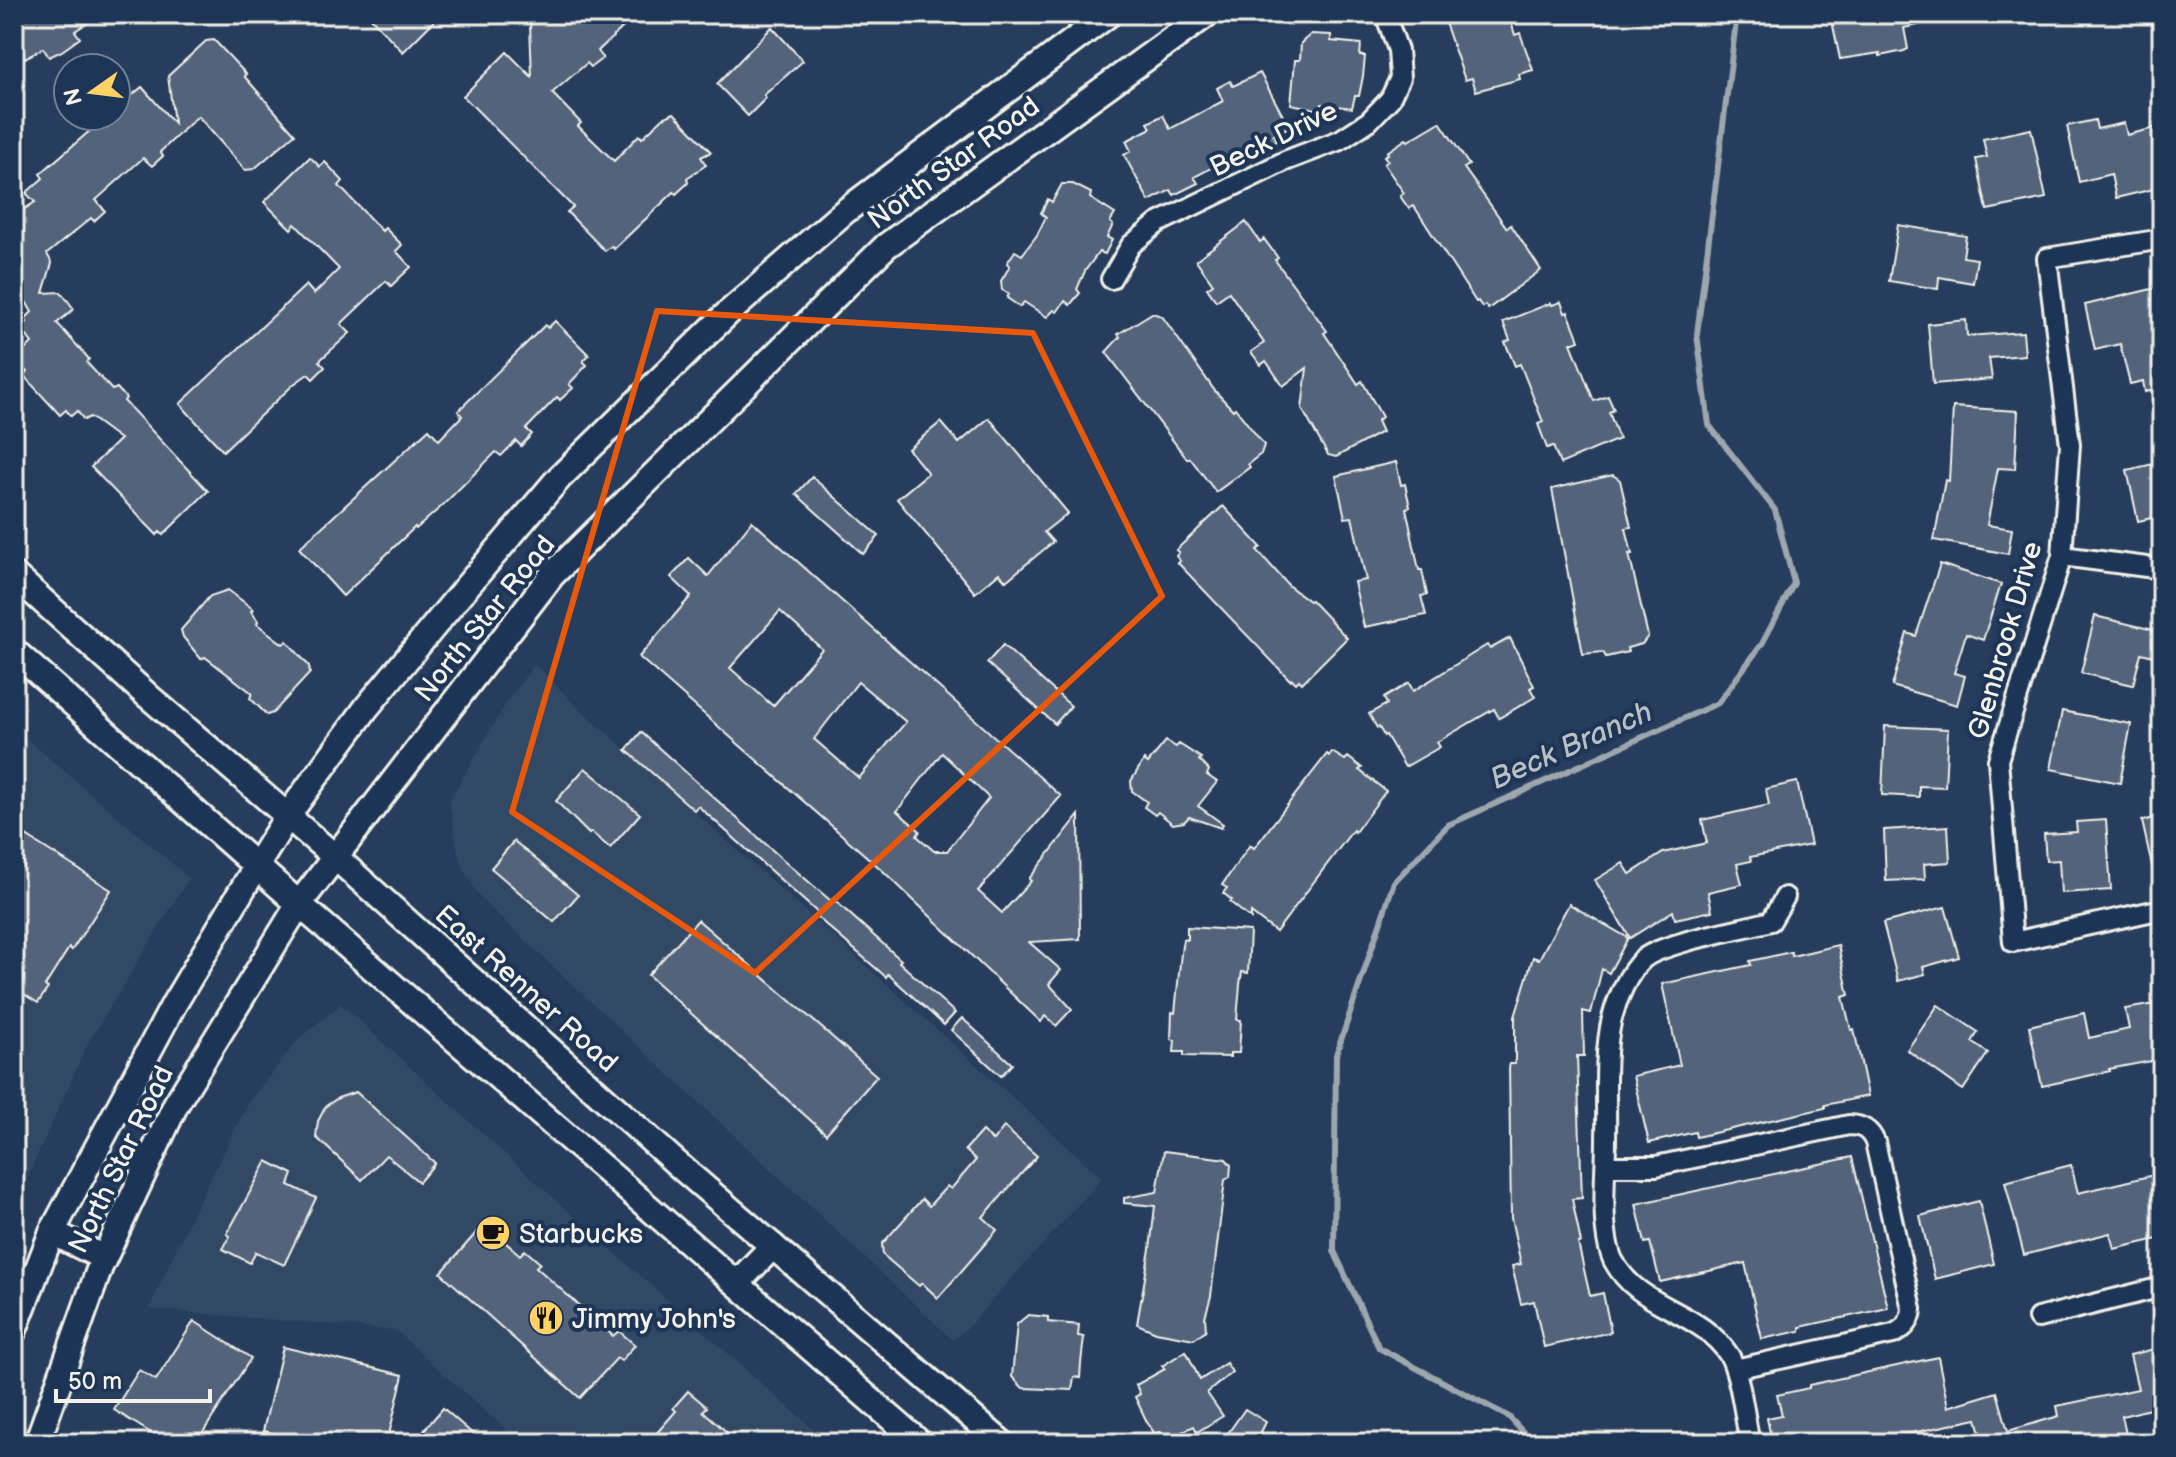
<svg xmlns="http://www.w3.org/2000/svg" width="2176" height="1457" viewBox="0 0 2176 1457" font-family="'Balsamiq Sans',sans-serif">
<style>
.built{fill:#334966}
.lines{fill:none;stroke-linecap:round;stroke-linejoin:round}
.stream{stroke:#9fa7ae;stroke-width:6}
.building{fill:#52647b;stroke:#f4f1e8;stroke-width:2;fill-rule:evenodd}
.minor-casing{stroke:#f4f1e8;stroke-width:24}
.secondary-casing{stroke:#f4f1e8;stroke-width:30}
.minor{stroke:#1d3557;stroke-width:18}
.secondary{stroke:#1d3557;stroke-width:24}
.marked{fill:none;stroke:#e8590c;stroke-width:6;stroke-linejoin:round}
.labels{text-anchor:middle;stroke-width:8;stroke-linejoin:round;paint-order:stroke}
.street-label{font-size:28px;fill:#f4f1e8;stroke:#1d3557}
.poi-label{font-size:28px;fill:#f4f1e8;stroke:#1d3557;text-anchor:start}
.water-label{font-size:30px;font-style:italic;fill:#bcbfc2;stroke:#1d3557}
</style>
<rect width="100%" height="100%" fill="#263d5d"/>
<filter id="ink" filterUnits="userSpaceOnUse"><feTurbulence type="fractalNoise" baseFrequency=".0125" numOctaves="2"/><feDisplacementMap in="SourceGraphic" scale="16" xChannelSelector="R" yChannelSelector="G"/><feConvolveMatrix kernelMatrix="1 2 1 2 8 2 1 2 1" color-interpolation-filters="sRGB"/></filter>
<g filter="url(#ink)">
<!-- built -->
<g class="built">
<polygon points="535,664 569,699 1102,1178 968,1327 953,1340 482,900 467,876 458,853 449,801 509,698"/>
<polygon points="14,728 189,878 87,1045 14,1207"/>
<polygon points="341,1004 592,1233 829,1443 521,1443 395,1330 149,1309 188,1223 250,1100 300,1038"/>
</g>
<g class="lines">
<!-- stream -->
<polyline class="stream" points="1533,1443 1509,1417 1379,1348 1334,1251 1336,1055 1394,882 1448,825 1718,703 1762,644 1794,583 1775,510 1709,425 1697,334 1737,14"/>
</g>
<!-- building -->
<g class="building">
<polygon points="14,14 101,14 75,31 80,38 62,51 49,57 43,48 14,64"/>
<polygon points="367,14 441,14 403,52"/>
<polygon points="542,14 637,14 598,51 603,58 591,67 587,63 552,93 581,123 578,126 614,161 639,135 642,138 663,118 674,113 711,152 701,157 706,165 687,178 688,183 676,194 674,192 614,249 611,246 605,251 567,212 573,207 463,96 507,52 532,77 530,25"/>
<polygon points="1442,14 1500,14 1504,24 1511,22 1515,35 1520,33 1533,70 1519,74 1520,79 1476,91 1472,78 1465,80"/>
<polygon points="1840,14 1936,14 1936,21 1904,28 1908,49 1904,51 1880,56 1880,53 1840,59 1831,16"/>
<polygon points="772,27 803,61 764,95 766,98 748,116 717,84"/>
<polygon points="1311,34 1331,35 1331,41 1361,44 1360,56 1365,56 1363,76 1359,96 1355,96 1352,108 1322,104 1321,110 1291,104 1295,60 1300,60 1301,43"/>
<polygon points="214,40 246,74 244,76 295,134 254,169 245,170 198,116 160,152 163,156 152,166 143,158 96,200 105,211 94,221 91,218 47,254 52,263 43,293 61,292 74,309 57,323 89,359 87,363 112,390 117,388 126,398 124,401 208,491 163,535 160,532 157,535 91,467 120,439 90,417 84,420 77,411 71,416 66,410 60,415 23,375 27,372 15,359 32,343 21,328 27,322 25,319 32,312 14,281 14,216 35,202 26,193 43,178 40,174 107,116 116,116 116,88 126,100 142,87 174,123 168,76 206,41"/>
<polygon points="1260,73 1289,127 1273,135 1276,141 1250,154 1247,149 1194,177 1198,183 1174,195 1171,190 1149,201 1124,155 1131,151 1126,141 1151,128 1148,123 1163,115 1170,129 1223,101 1217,88 1230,81 1233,86"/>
<polygon points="2095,120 2097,129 2124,123 2127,135 2162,126 2162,187 2116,198 2111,174 2079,182 2067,126"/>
<polygon points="1440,122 1469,165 1464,168 1507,228 1511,225 1541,270 1488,309 1485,305 1482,307 1478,301 1476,302 1414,206 1409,209 1400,196 1404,193 1384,164 1388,161 1384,156 1388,154 1387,152 1406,139 1408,141"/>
<polygon points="2031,129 2046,198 1987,210 1976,159 1987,157 1983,139"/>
<polygon points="310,157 320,167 325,162 343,181 339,186 382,231 385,228 402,245 396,251 411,267 391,286 386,281 341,324 350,333 319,361 325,367 313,379 308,374 294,384 223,451 180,404 306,285 314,294 339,269 295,224 291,229 264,202"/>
<polygon points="1062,184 1073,184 1091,193 1090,198 1115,214 1110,222 1113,225 1107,237 1112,240 1105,254 1099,252 1085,271 1077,289 1080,293 1070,305 1065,301 1057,312 1054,310 1047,317 1024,302 1020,307 1007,298 1009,294 1002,290 1001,281 1010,266 1007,263 1015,251 1022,255 1037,235 1046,217 1041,213 1048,199 1052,202"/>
<polygon points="1246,222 1260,242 1264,239 1278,258 1275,260 1327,331 1324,333 1358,384 1362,381 1382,417 1377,421 1382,432 1336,457 1328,455 1302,409 1307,368 1283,386 1266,361 1261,365 1251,352 1264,343 1229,292 1216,301 1207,288 1213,284 1196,260"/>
<polygon points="1898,225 1966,236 1963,257 1977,259 1973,283 1939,277 1938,289 1889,281"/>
<polygon points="2156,288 2162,312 2162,388 2145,392 2143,381 2130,384 2120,344 2095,350 2085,305"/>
<polygon points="1561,302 1565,313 1568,312 1579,340 1571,343 1594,401 1608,396 1614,410 1609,412 1619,439 1560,464 1553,446 1547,448 1538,424 1543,422 1520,364 1515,366 1505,342 1510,340 1503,322 1551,303 1552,305"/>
<polygon points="1152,313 1162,316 1215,391 1233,410 1235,408 1264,445 1261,454 1248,464 1250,467 1216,492 1190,458 1187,459 1106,352 1120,337 1118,334"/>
<polygon points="1966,320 1967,336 2023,332 2025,355 1989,358 1992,379 1933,384 1928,324"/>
<polygon points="555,321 589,355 583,361 587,365 569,384 573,388 560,400 557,397 526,429 532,434 521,446 516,441 501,456 496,452 443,505 416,529 415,527 343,596 299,548 429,429 439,440 462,416 458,411 545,325 548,328"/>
<polygon points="1953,407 2018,411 2015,469 1998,468 1987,525 2012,529 2008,554 1934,540 1945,480 1949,481"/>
<polygon points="989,418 1068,513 1044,532 1053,542 1006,581 999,573 975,593 897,499 928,473 908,449 941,422 959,443"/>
<polygon points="1396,462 1401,485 1405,484 1410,507 1406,508 1419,570 1422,570 1427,595 1421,596 1426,615 1364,627 1354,582 1366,580 1352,517 1345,518 1336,476"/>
<polygon points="2162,462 2162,516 2138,521 2127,470"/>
<polygon points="1613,475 1620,480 1631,527 1626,528 1632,554 1629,554 1648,636 1642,644 1627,648 1628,652 1606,657 1603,652 1583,654 1552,489"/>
<polygon points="812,477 879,536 863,554 796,494"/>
<polygon points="1223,506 1261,547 1257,550 1289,586 1309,601 1311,600 1347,638 1302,683 1299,680 1296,683 1292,679 1290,680 1178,563 1180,561 1176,556 1179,553 1176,550"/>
<path d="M752 521 1061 796 978 891 1002 913 1031 881 1029 879 1079 815 1080 939 1029 942 1061 970 1049 984 1072 1009 1056 1026 1045 1016 1041 1022 882 870 639 657 691 596 671 577 689 558 708 576ZM780 611 822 649 773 706 730 668ZM858 682 906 722 859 778 814 739ZM942 753 989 798 947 851H934L917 836 920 831 897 811Z"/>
<polygon points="1940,564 2001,584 1983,640 1966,634 1954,673 1965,676 1957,705 1892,686 1907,633 1916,636"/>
<polygon points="228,590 253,609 251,611 258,621 257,624 283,644 287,641 309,666 310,673 273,713 267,715 250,698 252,693 205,657 201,659 183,637 181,630 210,596"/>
<polygon points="2095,616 2162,632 2162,658 2141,653 2133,685 2081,673"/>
<polygon points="1510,638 1534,686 1530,688 1535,697 1499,718 1494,709 1437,742 1440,747 1405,767 1386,735 1384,736 1379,727 1377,728 1369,714 1387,704 1384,698 1409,683 1413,691 1487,645 1490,649"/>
<polygon points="1003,645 1071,706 1055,724 987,663"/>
<polygon points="2062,711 2131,724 2120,783 2051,769"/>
<polygon points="1885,726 1948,729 1945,787 1919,786 1919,797 1882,795"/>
<polygon points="641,732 779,856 831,901 833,899 901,960 899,962 955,1013 944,1025 888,974 886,977 817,917 819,914 698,806 694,810 626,750"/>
<polygon points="1166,741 1176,747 1179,744 1201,758 1199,760 1209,770 1207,775 1217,782 1198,806 1223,824 1221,828 1189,817 1184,822 1173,824 1158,812 1155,815 1144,807 1147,802 1132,791 1131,781 1144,760 1148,763"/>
<polygon points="1332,752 1345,760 1348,757 1362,768 1359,770 1386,791 1355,832 1353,830 1276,932 1251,913 1251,919 1230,902 1232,900 1223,893 1227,888 1222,885 1250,845 1254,848 1327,754 1329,756"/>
<polygon points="585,768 640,814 610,848 591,832 589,834 556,801"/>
<polygon points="1797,782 1811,845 1750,857 1751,861 1737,864 1742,884 1708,892 1712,911 1675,919 1673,911 1630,938 1595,880 1623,863 1630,874 1663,853 1707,843 1702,820 1769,805 1766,789"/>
<polygon points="2162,816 2162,878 2155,879 2142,821"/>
<polygon points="2106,820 2111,890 2061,893 2059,860 2046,861 2044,834 2077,832 2076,822"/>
<polygon points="1948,826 1950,862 1924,864 1925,879 1886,881 1884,830"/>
<polygon points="23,834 111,890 72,950 69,948 45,986 48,988 38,1003 14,988 14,848"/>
<polygon points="514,841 578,895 554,922 491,868"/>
<polygon points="1569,904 1628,938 1609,973 1602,969 1591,1013 1583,1011 1584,1056 1577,1056 1582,1198 1572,1199 1581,1243 1578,1243 1590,1296 1603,1293 1611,1332 1544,1347 1534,1301 1521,1304 1512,1266 1521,1264 1511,1218 1509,1064 1515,1064 1515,1017 1533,957 1539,959"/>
<polygon points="1945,907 1959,957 1923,967 1925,974 1898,981 1883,923"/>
<polygon points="698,920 877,1076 826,1134 648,975"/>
<polygon points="1187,927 1250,931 1248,973 1242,972 1240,984 1237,1020 1241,1020 1239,1053 1230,1053 1230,1057 1184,1056 1184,1052 1174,1052 1175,1040 1171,1039 1172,1012 1175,1013 1181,953 1183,939 1187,940"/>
<polygon points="1838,945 1849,995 1843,997 1851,1030 1854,1029 1868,1096 1825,1105 1825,1108 1696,1137 1695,1132 1649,1143 1633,1076 1680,1065 1662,984 1751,965 1750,961 1791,952 1792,956"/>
<polygon points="2162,1003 2162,1059 2109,1069 2110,1071 2042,1086 2029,1026 2084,1013 2089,1038 2129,1029 2125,1009"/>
<polygon points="1938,1005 1978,1032 1972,1042 1988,1053 1963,1090 1907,1050"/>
<polygon points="962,1018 1012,1064 1001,1076 951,1030"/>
<polygon points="356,1092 435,1163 419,1182 386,1155 362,1180 316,1137 318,1121 326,1106 338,1098"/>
<polygon points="1004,1127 1037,1156 983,1217 997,1230 938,1298 922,1283 919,1286 883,1255 882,1244 922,1199 929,1206 947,1186 951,1189 976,1160 965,1150 982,1131 993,1141"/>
<polygon points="1164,1151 1226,1159 1231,1165 1230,1177 1225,1180 1211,1296 1205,1317 1206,1330 1194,1339 1156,1332 1137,1324 1150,1249 1155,1206 1124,1203 1124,1198 1157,1192"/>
<polygon points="1852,1157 1888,1308 1800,1327 1800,1331 1762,1339 1745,1263 1660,1282 1650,1242 1645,1243 1636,1204"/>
<polygon points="267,1161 293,1174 289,1185 316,1198 284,1265 256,1252 250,1263 223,1249 230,1236 227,1234"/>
<polygon points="2071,1165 2078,1193 2162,1173 2162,1238 2114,1249 2110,1233 2024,1255 2005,1182"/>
<polygon points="1979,1201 1994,1264 1935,1279 1920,1216"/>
<polygon points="484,1224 520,1255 525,1250 540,1263 536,1267 613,1336 619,1331 635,1345 621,1361 617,1358 580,1398 441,1273"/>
<polygon points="1028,1315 1048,1317 1048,1322 1079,1325 1078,1336 1084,1337 1081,1363 1080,1378 1074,1377 1072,1390 1023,1388 1012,1377 1017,1324"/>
<polygon points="194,1321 251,1358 196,1443 167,1443 114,1410 139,1370 156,1380"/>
<polygon points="283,1347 403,1375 387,1443 314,1443 263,1431"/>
<polygon points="2162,1347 2162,1406 2122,1416 2128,1443 1984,1443 1977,1419 1865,1443 1772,1443 1767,1418 1782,1415 1777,1395 1809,1388 1809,1385 1938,1357 1948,1407 1997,1392 2008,1431 2059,1416 2057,1406 2138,1389 2130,1355"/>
<polygon points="1186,1351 1200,1380 1226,1363 1232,1372 1207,1393 1223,1416 1197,1432 1194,1426 1166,1440 1160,1432 1155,1434 1147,1422 1135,1397 1140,1394 1136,1385 1165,1369 1162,1366"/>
<polygon points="688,1391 707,1407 703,1411 739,1443 648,1443 676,1411 673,1408"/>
<polygon points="443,1408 483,1443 413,1443"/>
<polygon points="1245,1409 1266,1422 1261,1432 1276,1443 1221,1443"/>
</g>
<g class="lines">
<!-- minor casing -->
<g class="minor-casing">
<g id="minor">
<polyline points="2162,239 2047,258 2070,445 2062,556 1998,760 2013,942 2162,909"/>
<polyline points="1111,279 1131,245 1158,223 1285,161 1340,140 1369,121 1390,99 1400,78 1398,50 1385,14"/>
<polyline points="2062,556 2162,569"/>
<path d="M1606 1166H1656L1849 1125C1862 1125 1870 1130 1875 1142L1912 1309C1911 1322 1904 1329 1893 1334L1735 1369"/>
<polyline points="2038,1318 2162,1287"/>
<path d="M1750 1443C1745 1421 1740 1372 1729 1355 1698 1308 1639 1310 1613 1260 1609 1251 1607 1241 1606 1231 1602 1201 1606 1170 1606 1140 1607 1101 1603 1056 1612 1018 1617 999 1628 973 1643 959 1661 943 1743 929 1771 921L1785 897"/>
</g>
</g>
<!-- secondary casing -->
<g class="secondary-casing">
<g id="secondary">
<polyline points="14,575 148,696 334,856 683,1169 1002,1443"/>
<polyline points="14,651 299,904 920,1443"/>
<polyline points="52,1232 104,1258"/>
<polyline points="737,1283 773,1246"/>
<polyline points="14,1330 52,1232 174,1004 257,865 288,815 367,707 468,585 559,478 727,314 844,212 1109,14"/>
<polyline points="37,1443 100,1267 176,1104 299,904 552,575 886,246 1207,14"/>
</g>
</g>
<!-- minor -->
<use href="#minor" class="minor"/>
<!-- secondary -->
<use href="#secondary" class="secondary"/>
</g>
</g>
<!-- marked area -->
<path class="marked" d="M657 311 1033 333 1162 596 755 973 512 812Z"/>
<!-- icons -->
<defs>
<g id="cafe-disc" transform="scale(1.8)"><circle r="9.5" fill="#ffd166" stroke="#1d3557"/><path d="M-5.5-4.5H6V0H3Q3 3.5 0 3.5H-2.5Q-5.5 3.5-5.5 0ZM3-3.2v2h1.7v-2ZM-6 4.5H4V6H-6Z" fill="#111"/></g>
<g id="restaurant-disc" transform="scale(1.8)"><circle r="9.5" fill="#ffd166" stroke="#1d3557"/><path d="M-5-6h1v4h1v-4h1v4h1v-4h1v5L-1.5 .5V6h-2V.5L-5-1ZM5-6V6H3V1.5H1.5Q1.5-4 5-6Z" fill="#111"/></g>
</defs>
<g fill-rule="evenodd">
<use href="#cafe-disc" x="493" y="1233"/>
<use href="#restaurant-disc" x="546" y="1318"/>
</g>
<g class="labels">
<!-- street labels -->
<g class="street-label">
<text transform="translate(1273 138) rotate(-26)" y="10">Beck Drive</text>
<text transform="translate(953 162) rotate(-36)" y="10">North Star Road</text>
<text transform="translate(484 618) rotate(-51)" y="10">North Star Road</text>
<text transform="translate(2004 640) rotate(-74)" y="10">Glenbrook Drive</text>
<text transform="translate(527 988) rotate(42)" y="10">East Renner Road</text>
<text transform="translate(120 1159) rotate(-64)" y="10">North Star Road</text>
</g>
<!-- poi labels -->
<g class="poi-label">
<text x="519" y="1243">Starbucks</text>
<text x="572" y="1328">Jimmy John's</text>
</g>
<!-- water labels -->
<g class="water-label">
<text transform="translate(1571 745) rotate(-24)" y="10">Beck Branch</text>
</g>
</g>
<!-- margin -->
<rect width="2176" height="1457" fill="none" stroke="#1d3557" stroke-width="48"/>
<rect x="24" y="24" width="2128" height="1409" fill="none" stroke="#f4f1e8" stroke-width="3" filter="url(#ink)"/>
<!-- north arrow -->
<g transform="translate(92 92) rotate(256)"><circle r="38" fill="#1d3557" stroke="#738091" stroke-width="2"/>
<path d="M0-6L14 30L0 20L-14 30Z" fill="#ffd166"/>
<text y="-12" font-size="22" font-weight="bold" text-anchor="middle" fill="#f4f1e8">N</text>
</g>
<!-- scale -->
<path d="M56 1389v12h154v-12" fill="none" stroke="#f4f1e8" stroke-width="4"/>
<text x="68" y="1389" font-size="24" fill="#f4f1e8" stroke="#1d3557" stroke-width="6" paint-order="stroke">50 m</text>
</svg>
